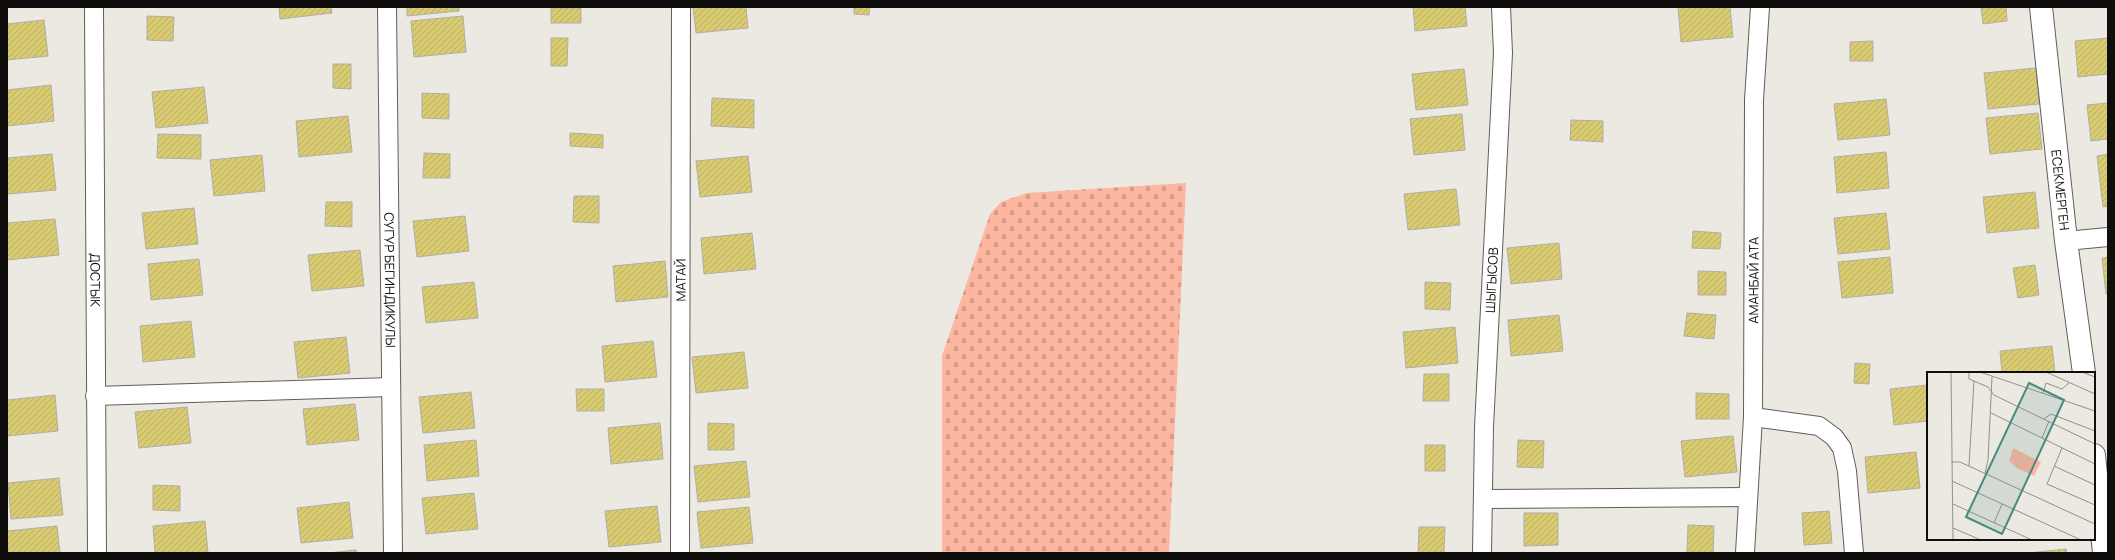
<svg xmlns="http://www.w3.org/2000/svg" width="2115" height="560" viewBox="0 0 2115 560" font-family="Manrope,sans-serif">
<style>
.cemetery{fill:url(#cemetery-stones)}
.building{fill:url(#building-hatch);stroke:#b0afa9}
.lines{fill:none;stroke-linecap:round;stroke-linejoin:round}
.minor-casing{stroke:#615e59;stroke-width:20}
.tertiary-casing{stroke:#615e59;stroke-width:24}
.minor{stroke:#fff;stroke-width:18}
.tertiary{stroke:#fff;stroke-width:22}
.labels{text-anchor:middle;stroke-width:3;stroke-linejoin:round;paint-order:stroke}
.street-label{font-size:13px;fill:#0f0e0c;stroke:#f9f5ef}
.inset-road{fill:none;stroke:#94918c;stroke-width:1}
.view{fill:#468b82;fill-opacity:0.15;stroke:#468b82;stroke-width:2}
.inset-edge{fill:none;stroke:#0f0e0c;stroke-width:2}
</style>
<defs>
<pattern id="cemetery-stones" width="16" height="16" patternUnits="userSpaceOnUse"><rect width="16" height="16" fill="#fdb6a0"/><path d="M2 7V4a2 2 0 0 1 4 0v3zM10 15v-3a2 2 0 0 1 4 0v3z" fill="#d89b89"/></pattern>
<pattern id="building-hatch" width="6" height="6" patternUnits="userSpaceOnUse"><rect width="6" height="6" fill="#d9cb71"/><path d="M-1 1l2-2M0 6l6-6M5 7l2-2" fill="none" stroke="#b9ad61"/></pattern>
</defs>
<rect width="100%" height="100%" fill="#ece8e2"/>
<!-- cemetery -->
<polygon class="cemetery" points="1186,183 1169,553 942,553 942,356 990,214 1001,202 1027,193"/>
<!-- building -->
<g class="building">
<polygon points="279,7 331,7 332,13 280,19"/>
<polygon points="407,7 459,7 459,11 407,16"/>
<polygon points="693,7 746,7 748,28 696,33"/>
<polygon points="854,7 870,7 869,15 854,14"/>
<polygon points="1413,7 1465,7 1467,26 1415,31"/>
<polygon points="1678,7 1730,7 1733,37 1681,42"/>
<polygon points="1981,7 2006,7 2007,21 1983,24"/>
<rect x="551" y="8" width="30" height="15"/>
<polygon points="147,16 174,17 173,41 147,40"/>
<polygon points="463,16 466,52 414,57 411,21"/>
<polygon points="44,20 48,56 7,60 7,24"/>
<polygon points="551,38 568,38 567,66 551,66"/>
<polygon points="2108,38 2108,74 2078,77 2075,41"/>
<polygon points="1873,41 1873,61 1850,61 1850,42"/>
<polygon points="333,64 351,64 351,89 333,88"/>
<polygon points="2036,68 2039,104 1988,109 1984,73"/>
<polygon points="1464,69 1468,105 1416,110 1412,74"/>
<polygon points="51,85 54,121 7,126 7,90"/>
<polygon points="204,87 208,123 156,128 152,92"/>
<polygon points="422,93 449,94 449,119 422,118"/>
<polygon points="712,98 754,100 754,128 711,126"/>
<polygon points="1886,99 1890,135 1838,140 1834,104"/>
<polygon points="2108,103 2108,139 2091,141 2087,105"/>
<polygon points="2038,113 2042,149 1990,154 1986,118"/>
<polygon points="1462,114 1465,150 1414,155 1410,119"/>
<polygon points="348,116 352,152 299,157 296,121"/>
<polygon points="1571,120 1603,121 1603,142 1570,140"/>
<polygon points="570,133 603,135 603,148 570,146"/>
<polygon points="158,134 201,135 201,159 157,158"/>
<polygon points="1886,152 1889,188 1837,193 1834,157"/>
<polygon points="424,153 450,154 450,178 423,178"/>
<polygon points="52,154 56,190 7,194 7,158"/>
<polygon points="2108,154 2108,206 2103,207 2097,156"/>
<polygon points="262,155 265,191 214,196 210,160"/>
<polygon points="748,156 752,192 700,197 696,161"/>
<polygon points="1456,189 1460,225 1408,230 1404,194"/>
<polygon points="2035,192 2039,228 1987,233 1983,197"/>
<polygon points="574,196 599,196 599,223 573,222"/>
<polygon points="326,202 352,202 352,227 325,226"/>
<polygon points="194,208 198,244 146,249 142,213"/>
<polygon points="1886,213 1890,249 1838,254 1834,218"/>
<polygon points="465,216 469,251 417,257 413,221"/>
<polygon points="55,219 59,255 7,260 7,223"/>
<polygon points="1693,231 1721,233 1720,249 1692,248"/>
<polygon points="752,233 756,269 704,274 701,238"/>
<polygon points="1559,243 1562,279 1511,284 1507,248"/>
<polygon points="360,250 364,286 312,291 308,255"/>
<polygon points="1890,257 1893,293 1842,298 1838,262"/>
<polygon points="2108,257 2108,293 2106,294 2102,258"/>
<polygon points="199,259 203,295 151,300 148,264"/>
<polygon points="665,261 668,297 616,302 613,266"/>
<polygon points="2035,265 2039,295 2018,298 2013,268"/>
<polygon points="1698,271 1726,272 1726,295 1698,295"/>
<polygon points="474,282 478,318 426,323 422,287"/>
<polygon points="1425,282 1451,283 1450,310 1425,309"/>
<polygon points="1687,313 1716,315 1714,339 1684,336"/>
<polygon points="1559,315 1563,351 1511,356 1508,320"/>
<polygon points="191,321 195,357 143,362 140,326"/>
<polygon points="1455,327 1458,363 1406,368 1403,332"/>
<polygon points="346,337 350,373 298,378 294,342"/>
<polygon points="653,341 657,377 605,382 602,346"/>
<polygon points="2052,346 2055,373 2002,373 2000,351"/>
<polygon points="744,352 748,388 696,393 692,357"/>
<polygon points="1855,363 1870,364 1869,384 1854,383"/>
<polygon points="1424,374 1449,374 1449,401 1423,401"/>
<polygon points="1928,385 1928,421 1894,425 1890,389"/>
<polygon points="576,389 604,389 604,411 577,411"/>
<polygon points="471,392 475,428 423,433 419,397"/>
<polygon points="1696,393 1729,394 1729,419 1696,419"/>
<polygon points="55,395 58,431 7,436 7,400"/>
<polygon points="355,404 359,440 307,445 303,409"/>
<polygon points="187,407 191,443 139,448 135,412"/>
<polygon points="660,423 663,459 611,464 608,428"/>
<polygon points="708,423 734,424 734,450 708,450"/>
<polygon points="1733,436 1737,472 1685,477 1681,441"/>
<polygon points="476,440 479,476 427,481 424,445"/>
<polygon points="1518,440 1544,441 1543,468 1517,467"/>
<rect x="1425" y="445" width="20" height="26"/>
<polygon points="1916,452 1920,488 1868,493 1865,457"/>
<polygon points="746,461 750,497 698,502 694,466"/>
<polygon points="59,478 63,515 11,519 8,483"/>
<polygon points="153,485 180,486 180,511 153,510"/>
<polygon points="474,493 478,529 426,534 422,498"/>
<polygon points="349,502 353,538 301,543 297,508"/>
<polygon points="657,506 661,542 609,547 605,511"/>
<polygon points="749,507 753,543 701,548 697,512"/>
<polygon points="1829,511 1832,543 1804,545 1802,513"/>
<polygon points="1524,513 1558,513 1558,545 1524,546"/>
<polygon points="205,521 208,553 155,553 153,526"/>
<polygon points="1688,525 1714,526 1713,553 1687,552"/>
<polygon points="57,526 60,553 8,553 7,531"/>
<polygon points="1419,527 1445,527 1444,553 1418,553"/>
<polygon points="2066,549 2067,553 2028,553"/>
<polygon points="356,550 357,553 328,553"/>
</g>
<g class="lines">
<!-- minor casing -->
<g class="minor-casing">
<g id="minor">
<path id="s1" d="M94 7 97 553"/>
<path id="s2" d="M387 7 393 553"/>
<polyline points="2066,241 2108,237"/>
<polyline points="95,396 391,387"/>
<polyline points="1753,417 1819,426 1834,437 1842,448 1847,471 1854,553"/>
<polyline points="1483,499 1747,497"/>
<path id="s3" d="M680 553 681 7"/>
<path id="s4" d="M1482 553 1484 427 1503 53 1501 7"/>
<path id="s5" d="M1745 553 1753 417 1754 100 1760 7"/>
</g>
</g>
<!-- tertiary casing -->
<g class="tertiary-casing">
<g id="tertiary">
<path id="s6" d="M2041 7 2066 241 2084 373"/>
<polyline points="2094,455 2104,553"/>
</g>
</g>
<!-- minor -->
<use href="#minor" class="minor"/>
<!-- tertiary -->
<use href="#tertiary" class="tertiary"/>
</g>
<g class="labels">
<!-- street labels -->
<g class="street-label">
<text dy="5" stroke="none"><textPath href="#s6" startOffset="184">EСЕКМЕРГЕН</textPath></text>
<text dy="5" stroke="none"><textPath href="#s1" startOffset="273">ДОСТЫК</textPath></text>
<text dy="5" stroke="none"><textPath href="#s2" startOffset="273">СУГУР БЕГИНДИКУЛЫ</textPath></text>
<text dy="5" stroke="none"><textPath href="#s3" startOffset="273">МАТАЙ</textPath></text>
<text dy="5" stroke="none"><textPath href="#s4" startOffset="273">ШЫГЫСОВ</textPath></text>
<text dy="5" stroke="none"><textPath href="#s5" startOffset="273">АМАНБАЙ АТА</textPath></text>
</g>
</g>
<!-- overview -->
<g transform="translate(1927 372)">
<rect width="168" height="168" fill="#ece8e2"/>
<path d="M86 76 114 90 107 104 90 96 82 89Z" fill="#fdb6a0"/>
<path class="inset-road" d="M24 0 26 168M42 0V7L61 15 67 23 168 72M53 0 168 39M119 0 168 22M155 0 168 5M116 21 119 11 135 17 142 11M64 41 168 92M117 47 124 42 168 59M115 66 122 49M135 76 120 112 168 133M24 90H33L168 152M42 94 47 9M127 94 168 113M58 101 61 88 65 5M25 109 154 168M26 132 105 168M67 151 75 132M26 156 54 168"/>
<path class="view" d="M102 11 137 28 75 162 39 145Z"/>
<rect width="168" height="168" class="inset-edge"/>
</g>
<!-- border -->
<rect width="2115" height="560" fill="none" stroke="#0f0e0c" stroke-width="16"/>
</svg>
